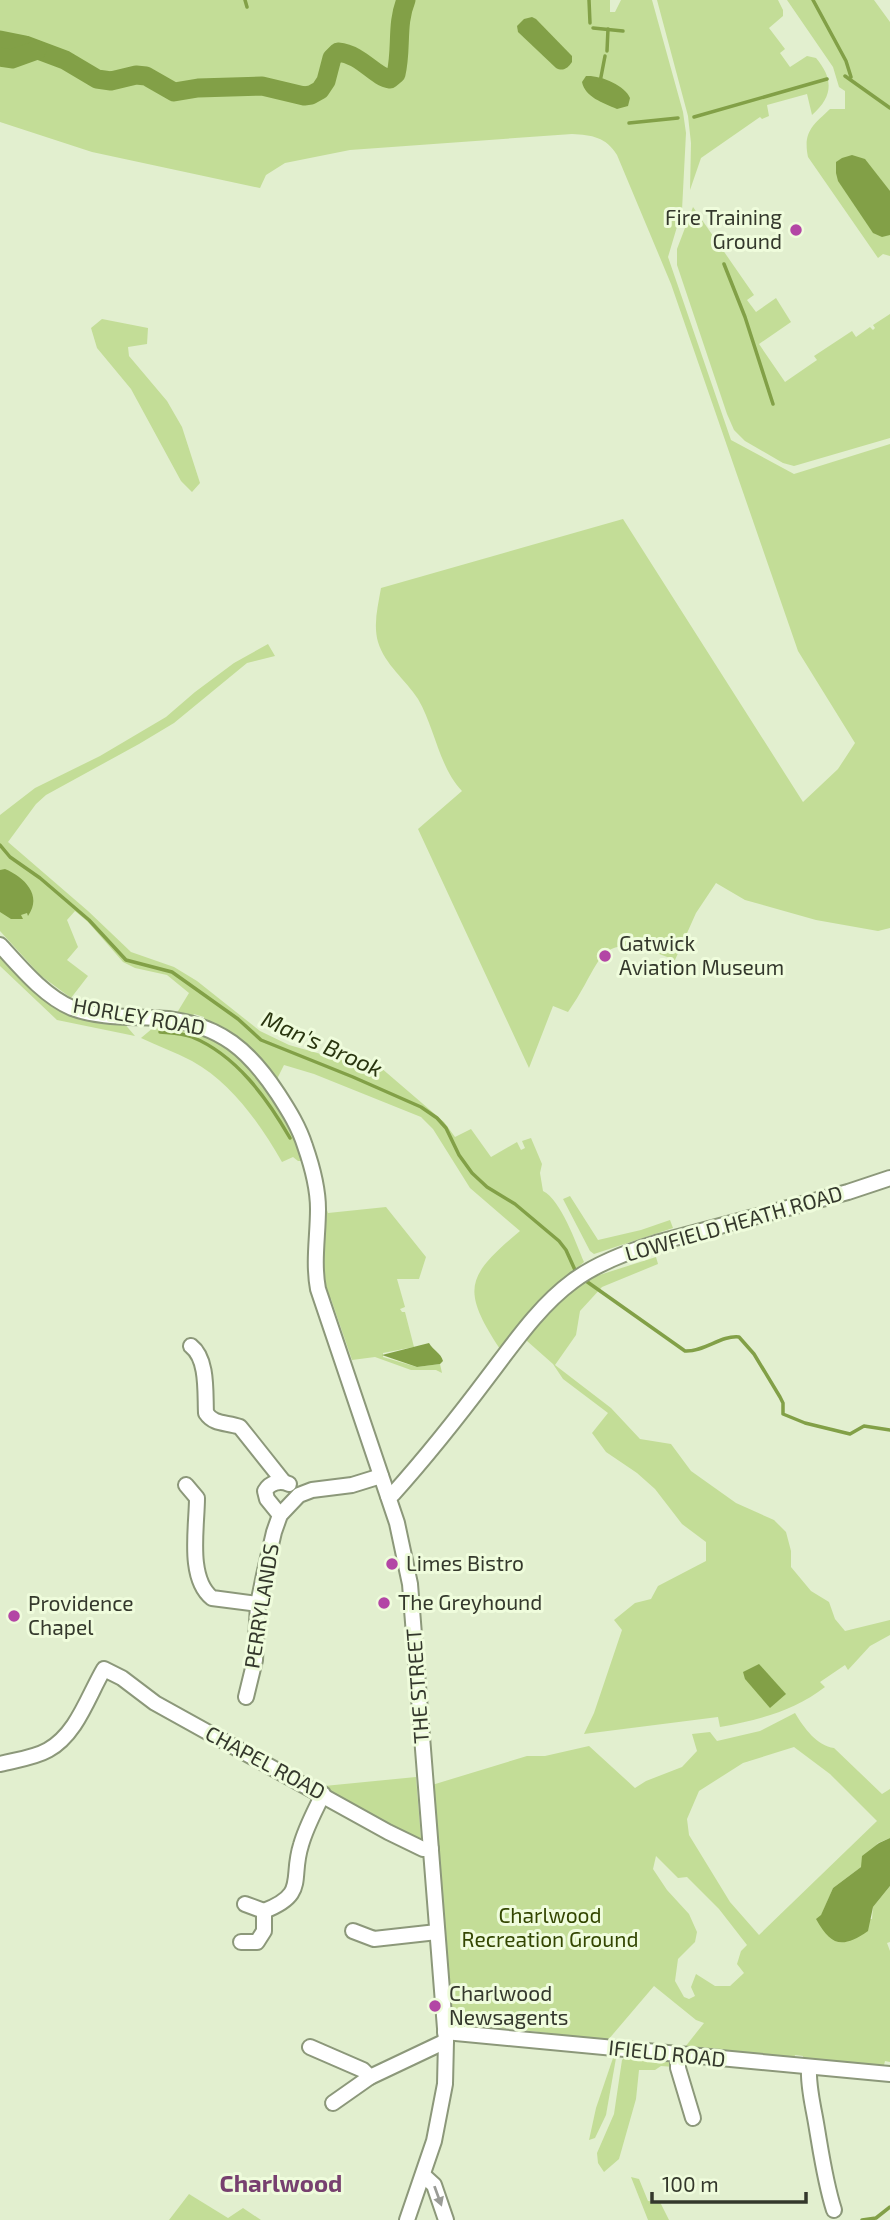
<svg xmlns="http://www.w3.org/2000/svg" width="890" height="2220" viewBox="0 0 890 2220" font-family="'Exo 2',sans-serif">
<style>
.green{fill:#c3dd97;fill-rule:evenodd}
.water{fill:#82a047}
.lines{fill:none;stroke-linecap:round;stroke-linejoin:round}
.stream{stroke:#82a047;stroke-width:3.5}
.river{stroke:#82a047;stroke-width:19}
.minor-casing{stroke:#8c987a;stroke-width:18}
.minor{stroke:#fff;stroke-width:14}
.oneway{fill:#9a9c96}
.poi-dot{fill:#b346a5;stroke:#effcdc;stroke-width:2.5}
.labels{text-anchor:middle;stroke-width:6;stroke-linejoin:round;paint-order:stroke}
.poi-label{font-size:21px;fill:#34382c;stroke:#effcdc;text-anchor:start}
.street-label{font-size:21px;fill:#34382c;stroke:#effcdc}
.park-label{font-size:21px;fill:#334601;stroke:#effcdc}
.water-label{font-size:23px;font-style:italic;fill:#29350f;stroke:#effcdc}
.quarter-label{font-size:24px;font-weight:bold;fill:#77406f;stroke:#effcdc}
</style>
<rect width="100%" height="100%" fill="#e2efcf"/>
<!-- green -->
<g class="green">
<path d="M0 0H610V12H615L621 0H652L683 112 686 133 682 210 668 257 731 440 794 474 890 444V928L878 931 816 920 745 900 716 883 696 913 675 960C593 927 607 957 568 1012L553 1006 529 1068 418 829 462 791C439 767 435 728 418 699 406 680 385 665 378 642 373 624 378 606 381 588L623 519 803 802 838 769 855 743 798 651 671 284 617 155C606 137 592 135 572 134L350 150 285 163 266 175 260 188 92 152 0 122Z"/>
<path d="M657 0H778L783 10V16L769 28 785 49 780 53 790 67 807 56 816 58C833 78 834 96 812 115L807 94 767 105 769 116 762 119 760 117 701 158 690 190 691 143 688 116Z"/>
<path d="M787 0H874L890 22V256L883 254 878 258 808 157C803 132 812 126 830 109H845V91L839 87 833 67Z"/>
<polygon points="693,207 754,295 747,300 756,312 776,298 791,322 759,344 785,382 817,360 814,356 852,331 856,337 870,327 873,330 875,328 873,325 890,314 890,438 794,466 783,463 745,441 734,430 727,414 677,265 677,249"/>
<polygon points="102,319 148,328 147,344 128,347 129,356 167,401 182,427 200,483 192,492 181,481 131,389 97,348 91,328"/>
<path d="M268 644 275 656 247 663 174 723 139 744 46 795 36 804 8 842 88 911 131 952 174 967 197 981 260 1031 289 1045 363 1066 373 1061 444 1122 455 1137 471 1129 491 1157 517 1142 521 1150 525 1148 522 1141 531 1138 542 1164 540 1173 543 1191C561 1200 576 1243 584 1262L545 1296 500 1349C460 1288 467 1276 520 1231L470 1188 433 1129 421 1117 314 1074 284 1065 276 1081 232 1034 204 1021V1017L194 1014 191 1020 175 1016 189 993 167 975 135 968 123 962 88 922 75 911 67 920 78 947 67 960 88 976 71 998 40 975 0 931V815L35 788 100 756 166 717 195 692 234 663Z"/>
<polygon points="0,955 45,995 123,1022 135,1036 57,1020 0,966"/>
<path d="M160 1022 193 1028 226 1046 252 1068 291 1126 304 1161H298L293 1157 282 1162C260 1124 232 1083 192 1061 175 1052 158 1046 141 1038Z"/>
<polygon points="570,1196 598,1240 641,1230 670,1220 673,1228 594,1254 590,1251 563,1199"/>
<path d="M325 1204 328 1213 386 1207 426 1257 419 1279H397L405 1307 400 1309 402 1312H405L414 1347 383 1353V1357L417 1367 440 1364 442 1373 436 1370H411L375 1357 352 1360 331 1299 329 1300C318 1270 324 1235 325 1204Z"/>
<path d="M656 1257 658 1264 602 1287 580 1311 576 1335 555 1365 611 1408 640 1439 671 1444 691 1471 736 1503 774 1520 786 1532 791 1551V1567L811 1591 829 1602 835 1619 845 1631 890 1620V1635L870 1646 848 1670 845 1665 820 1682 825 1687C794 1711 758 1720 720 1727L718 1717 584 1734 594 1713 622 1630 614 1620 635 1603 651 1599 658 1586 706 1561V1542L682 1524 655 1489 637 1473 606 1452 592 1433 608 1413 563 1379 553 1364 527 1341V1338L567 1295 590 1278Z"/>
<path d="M795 1713C804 1728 817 1746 834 1748L882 1794 890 1789V1838L878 1843 861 1867 833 1888 821 1916 872 1919 873 1907 890 1886V1942L887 1943 890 1951V2062L885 2061 883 2069 803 2064V2056L795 2055 794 2060 719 2055 718 2050 685 2047 704 2023 696 2020 654 1986 608 2040 513 2029 512 2026H506V2029C488 2026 462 2029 451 2014L432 1785 527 1756H545L589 1746 635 1788 646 1781 682 1767 697 1751 692 1734 710 1732 717 1741 760 1731ZM794 1747 830 1774 877 1821 759 1935 730 1902 689 1835 687 1819 699 1791 743 1763ZM656 1856 678 1878 687 1877 719 1909 747 1945 741 1951 737 1964 744 1973 730 1986H715L696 1974 691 1987 695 1996 689 1999 684 1997 675 1981 678 1959 695 1942 697 1932 689 1914 667 1890 653 1869Z"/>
<polygon points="416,1777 421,1838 415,1844 314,1787"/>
<polygon points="627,2055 673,2059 674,2067 661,2066 655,2070 639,2070 636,2099 619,2159 604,2172 598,2163 597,2153 614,2114 622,2060"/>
<polygon points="613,2058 616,2058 606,2115 595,2138 589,2140 596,2108"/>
<polygon points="631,2177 639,2179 648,2201 660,2202 669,2220 648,2220"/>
<polygon points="189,2194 228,2218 243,2208 261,2220 169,2220"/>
</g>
<!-- water -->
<g class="water">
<path d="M532 17 536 19 572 56V62C568 68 563 72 556 68L518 32 517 26 524 19Z"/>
<path d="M586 76C600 75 625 85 630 98L628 106 617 109C603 103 585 97 582 82Z"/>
<polygon points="852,155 865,159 890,191 890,235 882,237 873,233 838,181 836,173 836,162 842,158"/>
<path d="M5 869C24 877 43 895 28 916L27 913 21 915 23 919H11L0 912V870Z"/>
<path d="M429 1343C433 1350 441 1353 443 1361L440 1364 417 1367 382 1355Z"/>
<polygon points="759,1664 786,1694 770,1708 745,1679 743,1672"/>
<path d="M890 1838V1886L873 1907 868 1931C842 1949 831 1946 816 1919L821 1915 833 1888 861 1867 862 1856 879 1843Z"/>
</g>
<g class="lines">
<!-- stream -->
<g class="stream">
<polyline points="245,0 247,7"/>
<polyline points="589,0 590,23"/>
<polyline points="813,0 846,61 851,77"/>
<polyline points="593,28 623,31"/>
<polyline points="607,51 608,29"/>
<polyline points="845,76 890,108"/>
<polyline points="600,82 605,56"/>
<polyline points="694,117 827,79"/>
<polyline points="629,123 678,118"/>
<polyline points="724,264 745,317 773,404"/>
<polyline points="0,845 10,857 40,878 89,920 126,960 172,972 238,1019 261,1040 353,1077 421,1107 437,1118 446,1128 459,1155 472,1173 487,1187 515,1204 559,1241 566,1250 575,1270"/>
<path d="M160 1032C171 1033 182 1033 192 1037 236 1055 267 1098 290 1138"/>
<path d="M586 1281 685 1351C704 1352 721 1335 739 1337L754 1354 780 1397 783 1403V1414L805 1423 850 1434 864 1426 890 1430"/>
<polyline points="862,2220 876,2218 890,2207"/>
</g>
<!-- river -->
<g class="river">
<path d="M0 40 25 45 65 60 97 79 111 81 136 75 146 76 174 92 198 88 262 86 304 96 311 95 320 90 326 81 332 58 338 52C361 54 375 77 390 79L396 74C402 49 396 24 406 0"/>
<polyline points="0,57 12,59 37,50"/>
</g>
<!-- minor casing -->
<g class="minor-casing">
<g id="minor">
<path d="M0 945C21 968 44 996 72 1008 102 1019 136 1016 168 1019 221 1026 249 1050 278 1094 289 1111 299 1127 305 1146 312 1166 318 1188 318 1209 318 1236 313 1262 318 1289L397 1523 410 1584 446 2041 445 2084 434 2141 407 2220"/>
<path d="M191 1346C208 1359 205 1393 206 1413 214 1425 227 1422 240 1427L283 1481"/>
<path d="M186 1485 197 1498C197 1527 187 1578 212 1598L258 1604"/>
<path d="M388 1496 393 1494C427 1456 458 1417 488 1377 514 1343 539 1306 573 1281 597 1263 627 1252 656 1243L848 1192 890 1178"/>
<path d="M280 1515 267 1499 265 1491C270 1482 281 1480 289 1484"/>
<polyline points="246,1697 255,1660 258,1604 264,1575 274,1532 280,1515 299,1495 312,1490 352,1485 381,1476"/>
<path d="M0 1764C15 1760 34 1758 48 1750 77 1734 88 1696 104 1669L122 1678 155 1703 388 1832 423 1849H431"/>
<polyline points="245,1904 264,1911"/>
<polyline points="353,1931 374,1939 437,1932"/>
<path d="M241 1942H257L264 1931V1911C308 1894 290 1879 301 1845 306 1827 315 1811 323 1794"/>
<polyline points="445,2032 890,2074"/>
<polyline points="310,2047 363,2070 370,2077 446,2041"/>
<polyline points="678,2055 678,2068 693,2118"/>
<path d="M809 2068C808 2087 813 2105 816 2123 821 2152 825 2182 834 2210"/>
<polyline points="333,2103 370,2077"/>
<polyline points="423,2175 434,2185 446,2220"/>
</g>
</g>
<!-- minor -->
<use href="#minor" class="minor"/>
</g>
<!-- one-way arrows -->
<defs><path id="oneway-solid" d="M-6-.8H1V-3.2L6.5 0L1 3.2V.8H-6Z" transform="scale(1.75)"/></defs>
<use class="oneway" href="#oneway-solid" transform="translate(438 2196) rotate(70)"/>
<!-- markers -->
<g class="poi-dot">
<circle cx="796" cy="230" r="7"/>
<circle cx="605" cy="956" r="7"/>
<circle cx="392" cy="1564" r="7"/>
<circle cx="384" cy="1603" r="7"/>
<circle cx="14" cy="1616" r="7"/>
<circle cx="435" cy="2006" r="7"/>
</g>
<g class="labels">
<!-- poi labels -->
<g class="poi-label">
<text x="782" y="225" text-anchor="end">Fire Training<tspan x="782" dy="24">Ground</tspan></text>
<text x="619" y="951">Gatwick<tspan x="619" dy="24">Aviation Museum</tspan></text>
<text x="406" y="1571">Limes Bistro</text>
<text x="398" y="1610">The Greyhound</text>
<text x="28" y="1611">Providence<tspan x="28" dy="24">Chapel</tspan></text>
<text x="449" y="2001">Charlwood<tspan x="449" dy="24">Newsagents</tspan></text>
</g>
<!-- street labels -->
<g class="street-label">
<text transform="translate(139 1017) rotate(10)" y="7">HORLEY ROAD</text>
<text transform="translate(734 1224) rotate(-16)" y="7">LOWFIELD HEATH ROAD</text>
<text transform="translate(262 1606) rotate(-81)" y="7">PERRYLANDS</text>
<text transform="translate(418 1686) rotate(-94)" y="7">THE STREET</text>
<text transform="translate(265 1763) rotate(28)" y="7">CHAPEL ROAD</text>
<text transform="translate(667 2054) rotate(6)" y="7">IFIELD ROAD</text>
</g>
<!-- park labels -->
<g class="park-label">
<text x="550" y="1923">Charlwood<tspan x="550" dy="24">Recreation Ground</tspan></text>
</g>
<!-- water labels -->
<g class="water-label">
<text transform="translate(322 1044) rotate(24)" y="8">Man's Brook</text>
</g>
<!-- quarter labels -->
<g class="quarter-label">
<text x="281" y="2192">Charlwood</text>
</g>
</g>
<!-- scale -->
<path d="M652 2192v10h154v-10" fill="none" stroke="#34382c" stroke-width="3.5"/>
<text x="662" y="2192" font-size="21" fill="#34382c" stroke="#effcdc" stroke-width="5" paint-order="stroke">100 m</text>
</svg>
